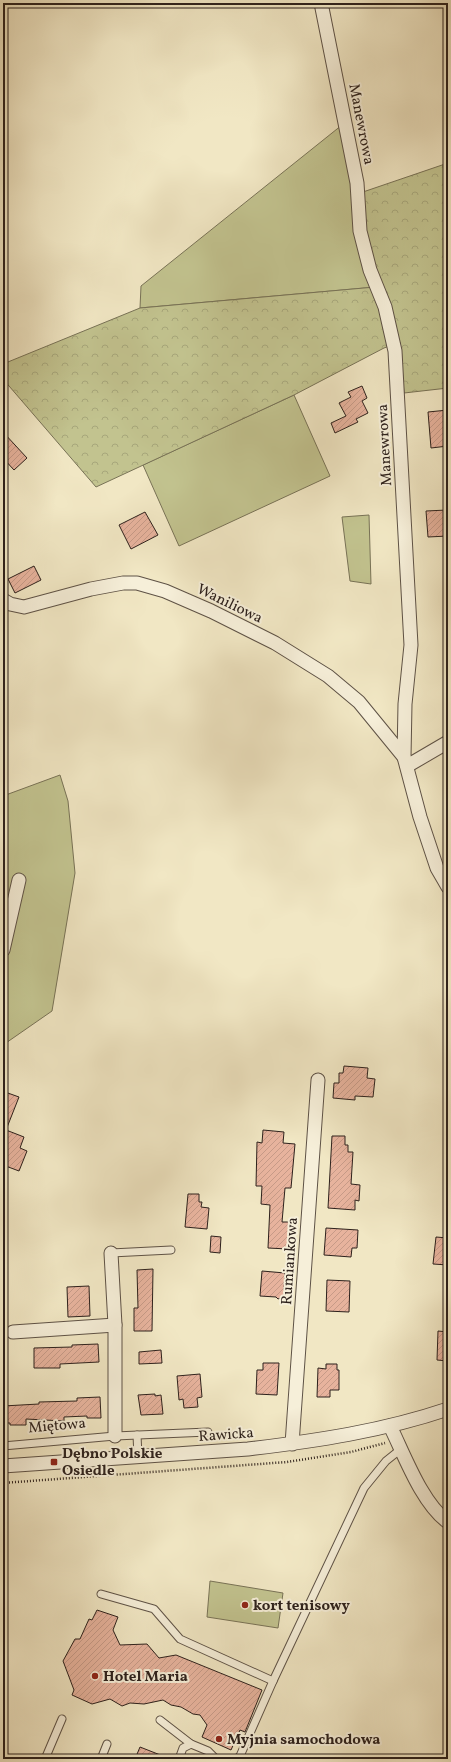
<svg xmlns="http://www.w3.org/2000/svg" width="451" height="1762" viewBox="0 0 451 1762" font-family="Vollkorn,serif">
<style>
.grass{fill:#c2c38f;stroke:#787256}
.forest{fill:url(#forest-crowns);stroke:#787256}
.building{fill:url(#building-hatch);stroke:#2d211c}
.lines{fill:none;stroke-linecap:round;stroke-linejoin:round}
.service-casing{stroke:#5e5246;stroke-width:9}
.minor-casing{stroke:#5e5246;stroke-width:15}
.path{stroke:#2d211c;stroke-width:2.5;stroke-dasharray:1 2;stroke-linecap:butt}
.service{stroke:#f6efd9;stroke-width:7}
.minor{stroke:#f6efd9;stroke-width:13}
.poi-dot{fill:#8f2418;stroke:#f6efd9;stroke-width:1.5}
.labels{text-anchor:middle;stroke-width:4;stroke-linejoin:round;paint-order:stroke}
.street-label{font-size:15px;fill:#2d211c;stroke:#f6efd9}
.poi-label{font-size:15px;font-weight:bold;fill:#2d211c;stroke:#f6efd9;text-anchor:start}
</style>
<defs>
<pattern id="forest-crowns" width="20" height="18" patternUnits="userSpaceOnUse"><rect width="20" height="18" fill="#c2c38f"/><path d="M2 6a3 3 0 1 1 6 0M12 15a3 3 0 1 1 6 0" fill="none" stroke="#a7a77b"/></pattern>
<pattern id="building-hatch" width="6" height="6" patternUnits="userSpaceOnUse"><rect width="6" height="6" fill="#e7b39d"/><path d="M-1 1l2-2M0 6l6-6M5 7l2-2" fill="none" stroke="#c69a87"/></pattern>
</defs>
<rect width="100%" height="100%" fill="#f1e7c4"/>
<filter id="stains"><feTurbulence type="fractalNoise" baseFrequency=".005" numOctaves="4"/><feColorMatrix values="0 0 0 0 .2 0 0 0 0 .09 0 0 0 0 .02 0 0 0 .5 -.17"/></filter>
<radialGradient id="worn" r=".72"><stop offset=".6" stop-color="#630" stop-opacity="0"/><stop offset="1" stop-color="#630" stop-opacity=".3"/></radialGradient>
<!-- grass -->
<g class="grass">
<polygon points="342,125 376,287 140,308 141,286"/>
<polygon points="294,395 330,476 179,546 143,465"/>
<polygon points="369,515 371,584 350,581 342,517"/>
<polygon points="60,775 68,801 75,873 52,1011 3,1045 3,796"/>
<polygon points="210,1581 283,1593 278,1628 207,1617"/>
</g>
<!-- forest -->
<polygon class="forest" points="448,163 448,388 404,393 400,342 384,348 294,395 96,487 3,379 3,364 140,308 375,287 360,193"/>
<!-- building -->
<g class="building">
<polygon points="362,386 367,398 362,401 368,413 356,419 358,422 335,433 331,423 346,416 339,403 351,397 348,392"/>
<polygon points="448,410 448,446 431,448 428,412"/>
<polygon points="3,432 27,458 14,470 3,458"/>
<polygon points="447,510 448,536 428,537 426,511"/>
<polygon points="145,512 158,535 131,549 119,525"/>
<polygon points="34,566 41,580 15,593 8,579"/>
<polygon points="344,1066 368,1068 367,1078 375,1079 373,1097 355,1096 355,1100 333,1098 334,1083 339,1083 339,1073 343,1073"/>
<polygon points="5,1092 19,1097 6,1130 24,1137 20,1148 27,1151 19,1171 3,1165 3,1097"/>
<polygon points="263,1130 284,1132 283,1143 295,1144 291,1188 285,1188 282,1222 289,1222 288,1249 268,1248 270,1205 261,1204 262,1186 256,1186 257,1142 262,1143"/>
<polygon points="332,1136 345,1136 345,1145 348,1145 348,1152 353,1152 351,1184 360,1185 359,1201 355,1200 355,1210 328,1208"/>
<polygon points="188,1194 199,1194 199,1202 202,1202 201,1207 209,1208 207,1229 185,1227"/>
<polygon points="326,1228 358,1230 357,1248 352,1248 351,1257 324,1255"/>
<polygon points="211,1236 221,1237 220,1253 210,1252"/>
<polygon points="436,1237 448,1238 448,1265 433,1264"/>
<polygon points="153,1269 152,1331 134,1331 134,1308 138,1308 137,1270"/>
<polygon points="262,1271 285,1273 284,1289 286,1292 285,1296 278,1299 276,1297 260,1296"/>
<polygon points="327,1280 350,1281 349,1312 326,1311"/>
<polygon points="89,1286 90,1316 68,1317 67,1287"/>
<polygon points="438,1331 448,1332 448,1361 437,1360"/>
<polygon points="98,1344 99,1362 60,1364 60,1368 34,1368 34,1348 72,1347 72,1345"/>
<polygon points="161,1350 162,1363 139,1364 139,1352"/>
<polygon points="263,1363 279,1363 277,1395 256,1394 257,1370 263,1370"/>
<polygon points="326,1364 337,1364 337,1370 339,1370 339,1390 330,1390 330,1397 317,1397 318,1368 326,1369"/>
<polygon points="200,1374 202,1397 197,1398 198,1407 184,1408 183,1399 179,1400 177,1376"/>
<polygon points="155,1394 155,1396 161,1395 163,1414 141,1415 138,1395"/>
<polygon points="100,1397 101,1418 87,1418 87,1416 64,1417 64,1421 26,1419 26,1425 10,1425 10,1423 3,1423 3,1406 39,1404 39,1402 77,1401 77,1398"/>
<polygon points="97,1610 118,1617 113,1630 120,1645 147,1644 159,1658 176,1655 262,1690 245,1732 240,1730 231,1750 202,1737 207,1725 200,1715 193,1714 181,1707 171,1705 163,1700 144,1704 130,1703 122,1706 110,1699 92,1704 72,1695 74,1690 63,1661 75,1639 80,1639 89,1619 92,1620"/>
<polygon points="140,1747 168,1758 168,1759 135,1759"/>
</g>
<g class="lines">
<!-- service casing -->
<g class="service-casing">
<g id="service">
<polyline points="111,1253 171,1250"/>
<polyline points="137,1435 138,1457"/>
<polyline points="3,1446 115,1436 208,1432"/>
<polyline points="101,1594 154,1609 180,1639 273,1681"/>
<polyline points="160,1720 191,1744"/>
<polyline points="45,1759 62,1719"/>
<polyline points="101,1759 107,1744"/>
<polyline points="179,1759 183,1748 191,1744 208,1751 216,1759"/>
<polyline points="236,1759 240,1756 273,1681 364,1488 386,1461 401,1449"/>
</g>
</g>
<!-- minor casing -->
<g class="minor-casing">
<g id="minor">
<polyline points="321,3 357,183 360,231 370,270 385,307 395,351 411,645 405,704 404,757 420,817 437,868 448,887"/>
<polyline points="3,600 10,604 24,607 91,589 123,583 137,583 165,591 211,611 275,643 328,676 359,702 404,757"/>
<polyline points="407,766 448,742"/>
<polyline points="3,950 19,880"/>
<polyline points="111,1253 115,1325 115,1436"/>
<polyline points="13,1332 115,1325"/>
<path d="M390 1426C404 1454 422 1504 448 1522"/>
<polyline points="292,1444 318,1080"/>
<path d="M3 1466 248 1449C316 1441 383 1431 448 1409"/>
</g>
</g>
<!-- path -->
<polyline class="path" points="3,1483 287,1462 351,1452 385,1443"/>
<!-- service -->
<use href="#service" class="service"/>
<!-- minor -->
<use href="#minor" class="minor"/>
</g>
<!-- markers -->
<g class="poi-dot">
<rect x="50" y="1458" width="8" height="8" rx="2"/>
<circle cx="245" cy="1605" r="4"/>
<circle cx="95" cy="1676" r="4"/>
<circle cx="219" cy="1739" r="4"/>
</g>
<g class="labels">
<!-- street labels -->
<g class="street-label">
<text transform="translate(362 124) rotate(79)" y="5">Manewrowa</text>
<text transform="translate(384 445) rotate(-93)" y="5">Manewrowa</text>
<text transform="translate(230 603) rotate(26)" y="5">Waniliowa</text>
<text transform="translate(289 1261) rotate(-86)" y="5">Rumiankowa</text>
<text transform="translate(57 1425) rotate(-5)" y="5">Miętowa</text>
<text transform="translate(226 1434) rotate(-4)" y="5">Rawicka</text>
</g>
<!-- poi labels -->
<g class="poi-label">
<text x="62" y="1458">Dębno Polskie<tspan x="62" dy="17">Osiedle</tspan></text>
<text x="253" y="1610">kort tenisowy</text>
<text x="103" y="1681">Hotel Maria</text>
<text x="227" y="1744">Myjnia samochodowa</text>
</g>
</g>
<!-- margin -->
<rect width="451" height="1762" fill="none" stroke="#f1e7c4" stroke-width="16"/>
<rect x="4" y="4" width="443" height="1754" fill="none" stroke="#2d211c" stroke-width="2"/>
<rect x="8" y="8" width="435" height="1746" fill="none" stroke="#2d211c"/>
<rect width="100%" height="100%" filter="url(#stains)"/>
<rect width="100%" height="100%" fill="url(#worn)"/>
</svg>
